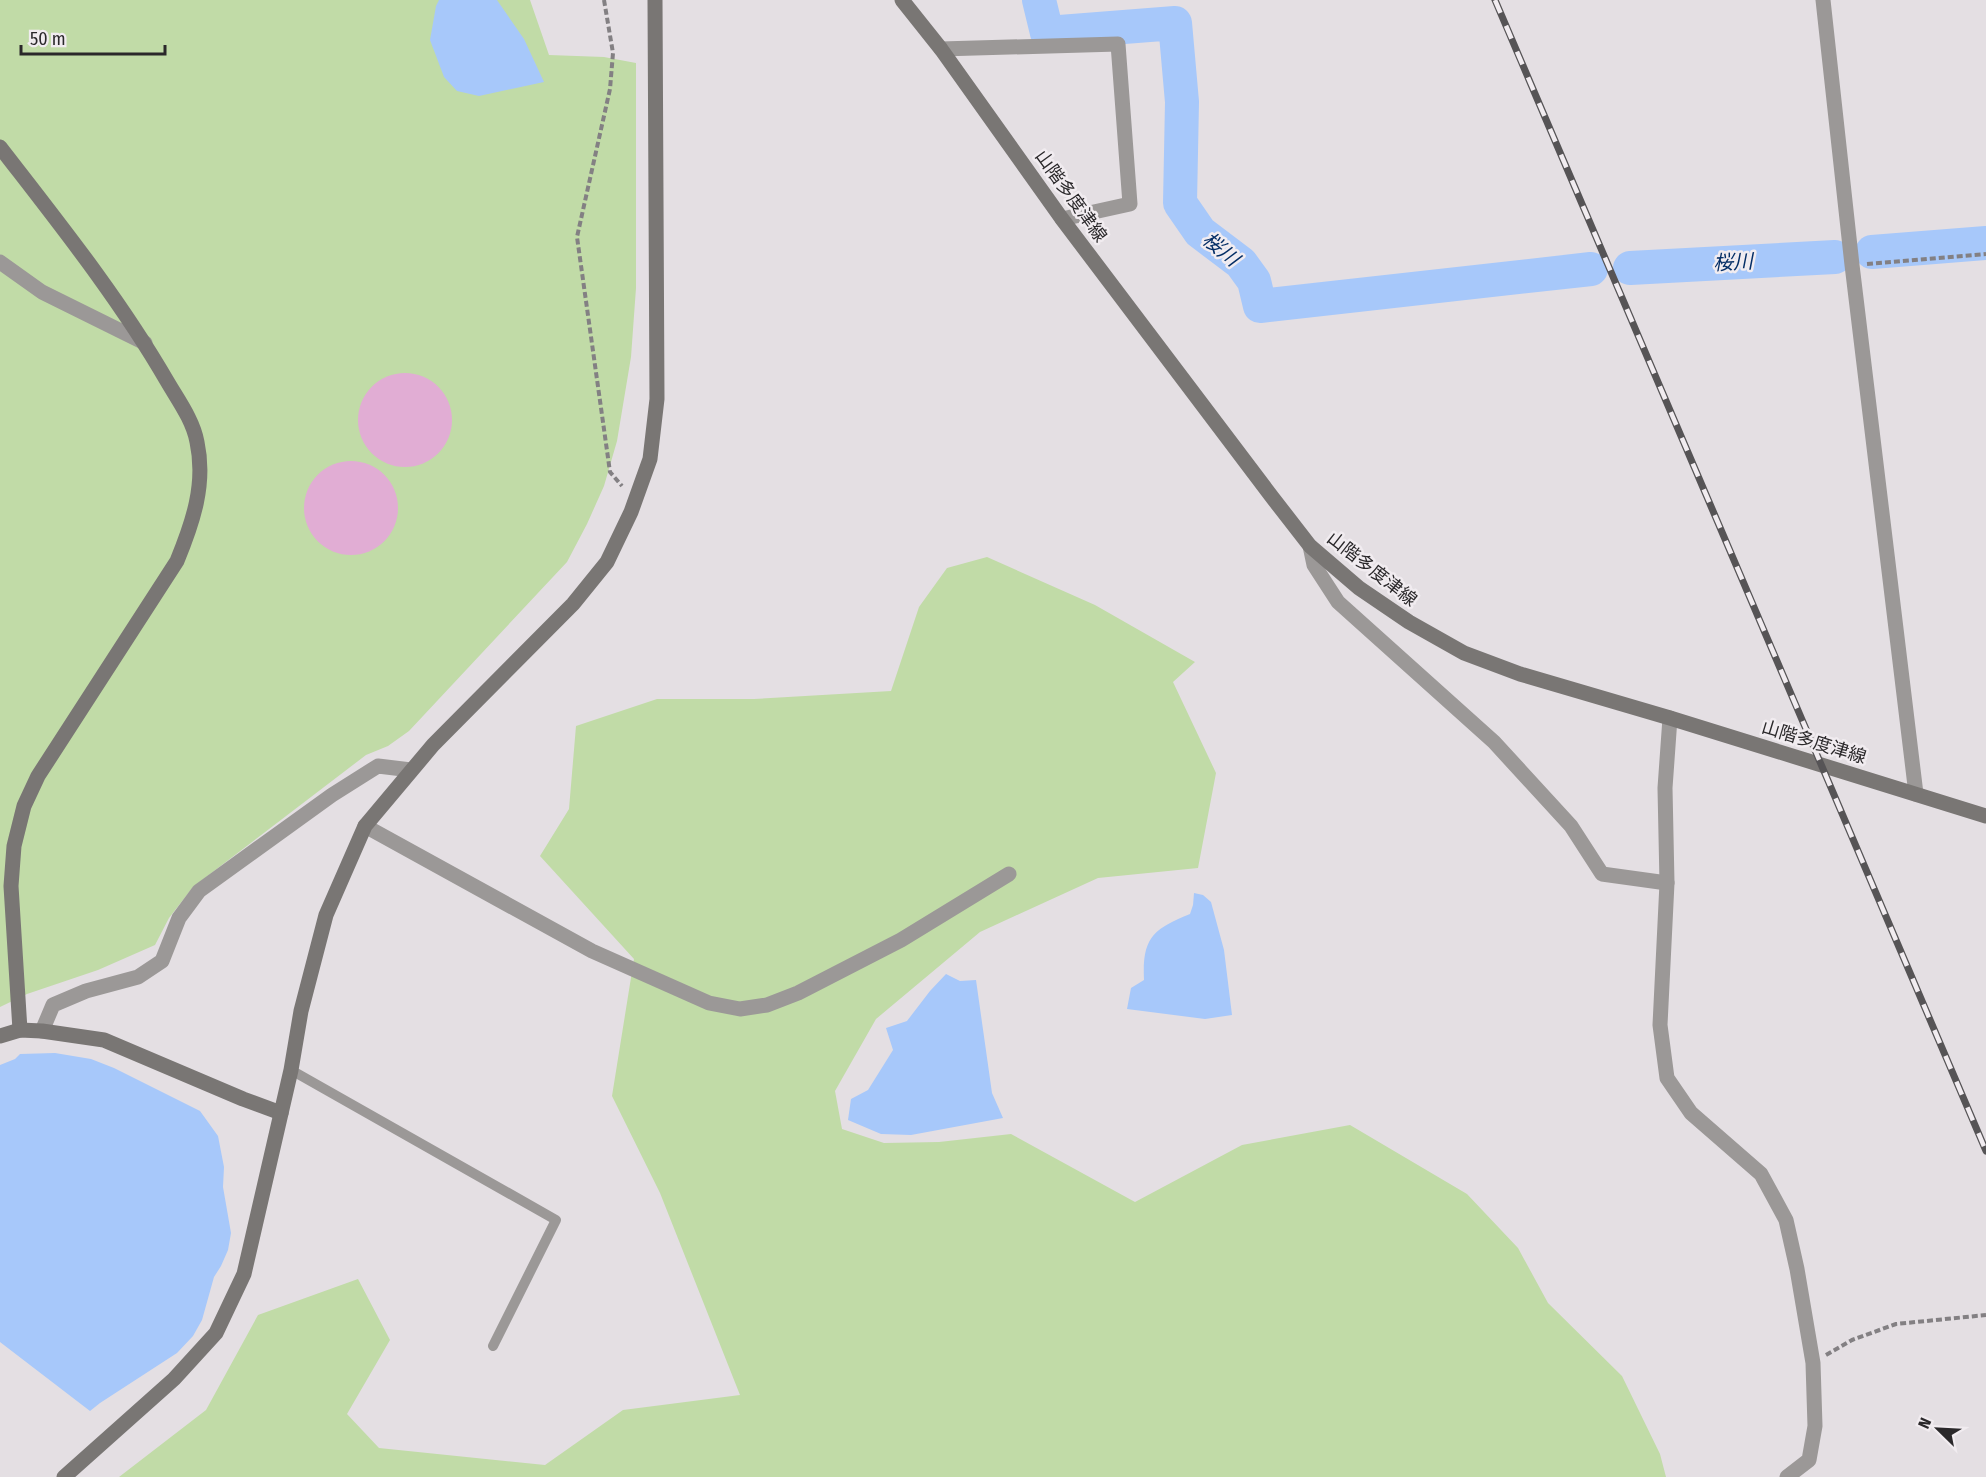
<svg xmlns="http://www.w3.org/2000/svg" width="1986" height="1477" viewBox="0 0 1986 1477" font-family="'Fira Sans Condensed','Noto Sans JP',sans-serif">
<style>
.green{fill:#c1dba7}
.water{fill:#a7c8fa}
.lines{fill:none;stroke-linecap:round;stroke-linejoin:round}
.river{stroke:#a7c8fa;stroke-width:34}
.building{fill:#e1add4}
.path{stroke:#838083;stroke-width:4;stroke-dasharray:6 3;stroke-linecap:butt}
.lane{stroke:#9b9897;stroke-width:10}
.street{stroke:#9b9897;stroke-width:15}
.secondary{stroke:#797674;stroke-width:15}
.rail-casing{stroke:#565456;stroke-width:7}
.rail{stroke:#f1ecf0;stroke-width:4.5;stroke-dasharray:14;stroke-linecap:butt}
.labels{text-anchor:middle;stroke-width:5;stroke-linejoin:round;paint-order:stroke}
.street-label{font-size:18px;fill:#2a282a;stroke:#f1ecf0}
.water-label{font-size:20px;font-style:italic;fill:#042e66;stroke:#f1ecf0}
</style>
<rect width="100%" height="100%" fill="#e4dfe3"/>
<!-- green -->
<g class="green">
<polygon points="0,0 530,0 549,55 604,57 636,63 636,288 631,357 617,441 604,486 587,524 567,562 409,731 388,746 366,755 193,887 169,918 155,945 98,970 27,994 0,1007"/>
<polygon points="987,557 1095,605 1195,662 1173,682 1216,773 1198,868 1098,878 980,932 876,1019 835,1091 842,1129 884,1143 939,1142 1011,1134 1135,1202 1242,1145 1350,1125 1467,1194 1518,1248 1548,1303 1622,1376 1660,1454 1666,1477 119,1477 206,1410 258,1315 358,1279 390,1340 347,1414 379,1448 545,1465 623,1410 740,1395 660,1193 612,1096 634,959 540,856 569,809 576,726 657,699 754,699 891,691 919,607 947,568"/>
</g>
<!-- water -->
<g class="water">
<polygon points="439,0 497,0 524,39 544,82 479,96 457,91 444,77 430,40 436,6"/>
<path d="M1194 893 1203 895 1211 902 1224 950 1232 1015 1205 1019 1127 1009 1131 988 1144 980C1142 938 1153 929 1190 914L1193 905Z"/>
<polygon points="946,974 960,981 976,980 992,1093 1003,1118 911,1135 881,1134 848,1120 851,1099 868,1090 893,1050 886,1028 907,1021 930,991"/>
<polygon points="55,1053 91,1059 114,1068 200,1111 218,1136 224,1167 223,1187 231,1233 228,1250 221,1266 214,1277 202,1320 193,1336 177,1353 100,1403 90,1411 0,1342 0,1065 15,1059 20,1054"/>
</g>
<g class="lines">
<!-- river -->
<g class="river">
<polyline points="1039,0 1047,33 1175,23 1182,102 1180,203 1200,232 1241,263 1254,281 1260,306 1591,269"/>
<polyline points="1872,252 1986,243"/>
<polyline points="1630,268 1835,257"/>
</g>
</g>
<!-- building -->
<g class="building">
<circle cx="405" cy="420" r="47"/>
<circle cx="351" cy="508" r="47"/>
</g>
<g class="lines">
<!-- path -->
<g class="path">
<polyline points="604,0 613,53 610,89 577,237 610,472 622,486"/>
<polyline points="1867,264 1986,254"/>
<polyline points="1826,1355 1852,1340 1896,1324 1986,1315"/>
</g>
<!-- lane -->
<polyline class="lane" points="291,1070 556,1220 493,1346"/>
<!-- street -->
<g class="street">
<polyline points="1823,0 1852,265 1916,794"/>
<polyline points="941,49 1118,44 1130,204 1062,219"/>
<polyline points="0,262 42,292 145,343"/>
<polyline points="1310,546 1314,565 1338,602 1494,742 1571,826 1602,874 1667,883"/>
<polyline points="1670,718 1665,788 1667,883 1660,1025 1667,1078 1691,1113 1761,1174 1786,1220 1797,1269 1813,1363 1815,1426 1809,1460 1787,1477"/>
<polyline points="365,826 592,951 709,1003 740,1009 767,1005 798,993 901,940 1009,874"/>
<polyline points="42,1031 53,1005 86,991 138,977 162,961 179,918 199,891 332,795 378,766 411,770"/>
</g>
<!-- secondary -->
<g class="secondary">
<polyline points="902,0 941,49 1062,219 1272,497 1310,546 1359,588 1409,622 1464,653 1520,674 1670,718 1986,816"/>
<path d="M0 147C58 222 119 298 167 381 178 400 193 420 197 442 206 484 193 522 177 561L38 776 24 806 14 846 11 886 20 1030"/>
<polyline points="0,1036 20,1030 42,1031 104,1040 243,1099 281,1113"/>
<polyline points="64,1477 174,1379 216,1333 244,1274 291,1070 301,1011 326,915 365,826 433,745 573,604 607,562 631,512 650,459 657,399 655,0"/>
</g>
<!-- rail casing -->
<g class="rail-casing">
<polyline id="rail" points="1495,0 1986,1151"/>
</g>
<!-- rail -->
<use href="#rail" class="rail"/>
</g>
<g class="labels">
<!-- street labels -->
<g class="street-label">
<text transform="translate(1071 196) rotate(54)" y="6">山階多度津線</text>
<text transform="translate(1372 569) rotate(38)" y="6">山階多度津線</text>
<text transform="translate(1814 742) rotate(17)" y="6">山階多度津線</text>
</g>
<!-- water labels -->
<g class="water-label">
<text transform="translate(1221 249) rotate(39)" y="7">桜川</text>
<text transform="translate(1733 262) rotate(-3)" y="7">桜川</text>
</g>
</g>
<!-- north arrow -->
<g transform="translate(1938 1429) rotate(294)" stroke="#f1ecf0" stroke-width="4.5" paint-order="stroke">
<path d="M0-4.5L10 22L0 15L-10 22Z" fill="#2a282a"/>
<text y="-9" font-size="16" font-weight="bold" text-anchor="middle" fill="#2a282a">N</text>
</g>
<!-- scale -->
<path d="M21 45v9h144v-9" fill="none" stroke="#2a282a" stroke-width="3"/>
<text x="30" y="45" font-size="18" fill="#2a282a" stroke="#f1ecf0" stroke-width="4.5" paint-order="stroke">50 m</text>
</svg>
